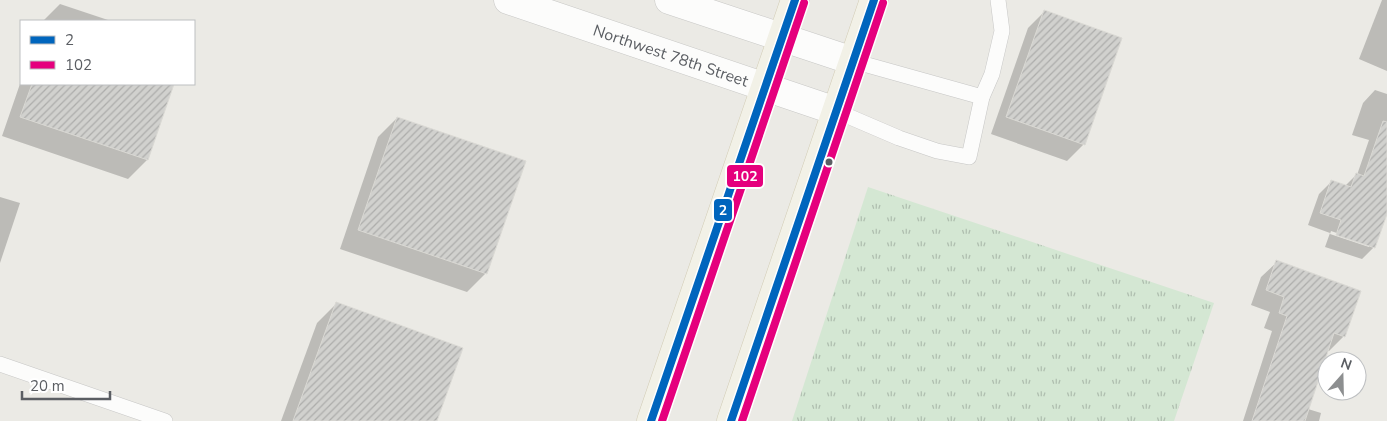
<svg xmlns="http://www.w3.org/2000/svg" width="1387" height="421" viewBox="0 0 1387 421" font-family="'Nunito Sans',sans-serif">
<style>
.grass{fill:url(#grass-tufts)}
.shadow{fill:#0003;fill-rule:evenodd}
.building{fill:url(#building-hatch);stroke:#dad9d4}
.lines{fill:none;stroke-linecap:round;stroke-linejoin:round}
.lane-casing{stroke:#c7c7c6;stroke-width:16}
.secondary-casing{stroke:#c7c7c5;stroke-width:29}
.primary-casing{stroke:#d2ccb5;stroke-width:29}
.lane{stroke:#fcfcfb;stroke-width:15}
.secondary{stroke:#fcfcfb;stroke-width:28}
.primary{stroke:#f2f1e7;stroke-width:28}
.bus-1-casing{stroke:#fff;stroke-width:11}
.bus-2-casing{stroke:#fff;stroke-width:11}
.bus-1{stroke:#0065bd;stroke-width:8}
.bus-2{stroke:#e5007d;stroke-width:8}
.bus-dot{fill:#5b5e63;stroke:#fff;stroke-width:2}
.labels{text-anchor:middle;stroke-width:4;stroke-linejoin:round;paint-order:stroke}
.street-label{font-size:16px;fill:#5b5e63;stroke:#fff}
.line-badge{stroke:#fff;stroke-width:2}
.badge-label{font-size:14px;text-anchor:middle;font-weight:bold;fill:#fff}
</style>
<defs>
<pattern id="grass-tufts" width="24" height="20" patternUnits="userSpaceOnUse" patternTransform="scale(1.25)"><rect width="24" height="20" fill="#d4e7d3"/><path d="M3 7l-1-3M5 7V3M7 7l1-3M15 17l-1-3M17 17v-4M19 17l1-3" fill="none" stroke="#afbeaf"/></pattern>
<pattern id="building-hatch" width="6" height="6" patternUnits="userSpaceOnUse" patternTransform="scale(1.25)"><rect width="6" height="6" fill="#d1d1ce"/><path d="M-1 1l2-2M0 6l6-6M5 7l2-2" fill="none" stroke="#adadab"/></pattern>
</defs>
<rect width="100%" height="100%" fill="#ebeae5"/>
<!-- grass -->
<polygon class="grass" points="868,187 1214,303 1174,421 792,421"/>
<!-- shadow -->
<g class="shadow">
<polygon points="1382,0 1387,0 1387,71 1359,59"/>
<polygon points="60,4 111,21 43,21"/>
<polygon points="1044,12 1084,144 1067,161 991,134 1028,28"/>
<polygon points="21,81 21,84 173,84 147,160 128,179 2,136"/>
<path d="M1375 90 1387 94V211L1374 247 1362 259 1325 247 1330 233 1308 225 1319 194 1332 181 1345 186 1356 175H1357L1369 140 1352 135 1363 103ZM1331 231 1369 244V247L1330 234Z"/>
<polygon points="397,118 486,273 467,292 340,249 378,137"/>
<polygon points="0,197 20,203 0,263"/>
<polygon points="1277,262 1344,336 1329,351 1327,351 1308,409 1321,413 1319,421 1243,421 1272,331 1264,328 1270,312 1251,305 1261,277"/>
<polygon points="336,304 435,421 281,421 317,323"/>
</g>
<!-- building -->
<g class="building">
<polygon points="1044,10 1122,38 1085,145 1006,117"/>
<polygon points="32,84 174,84 148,160 20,117"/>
<polygon points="397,117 526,161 487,274 358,230"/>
<polygon points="1383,121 1387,122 1387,214 1375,248 1336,235 1341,220 1320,213 1331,180 1351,187 1356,173 1364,176"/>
<polygon points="1276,260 1361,291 1345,337 1334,333 1305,421 1252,421 1287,316 1279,313 1284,297 1266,290"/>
<polygon points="336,302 463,348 437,421 293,421"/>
</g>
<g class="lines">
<!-- lane casing -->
<g class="lane-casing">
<g id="lane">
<polyline points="853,61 982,97"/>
<polyline points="836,111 899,138 937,151 969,157 982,97 992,74 1002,31 998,0"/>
<polyline points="0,364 165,421"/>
</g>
</g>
<!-- secondary casing -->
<g class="secondary-casing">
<g id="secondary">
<path id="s1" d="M508 0 836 111"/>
<polyline points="669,0 853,61"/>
</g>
</g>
<!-- primary casing -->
<g class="primary-casing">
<g id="primary">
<polyline points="651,421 795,0"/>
<polyline points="731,421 874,0"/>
</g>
</g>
<!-- lane -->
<use href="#lane" class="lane"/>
<!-- secondary -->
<use href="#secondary" class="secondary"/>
<!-- primary -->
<use href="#primary" class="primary"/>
<!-- bus-1 casing -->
<g class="bus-1-casing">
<g id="bus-1">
<polyline points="651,421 795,0"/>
<polyline points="731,421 874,0"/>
</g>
</g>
<!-- bus-2 casing -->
<g class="bus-2-casing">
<g id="bus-2">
<polyline points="662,421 804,3"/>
<polyline points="742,421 883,3"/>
</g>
</g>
<!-- bus-1 -->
<use href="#bus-1" class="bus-1"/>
<!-- bus-2 -->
<use href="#bus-2" class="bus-2"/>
</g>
<!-- markers -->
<circle class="bus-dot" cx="829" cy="162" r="4.5"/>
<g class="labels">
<!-- street labels -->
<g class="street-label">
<text dy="6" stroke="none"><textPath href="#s1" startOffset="172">Northwest 78th Street</textPath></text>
</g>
</g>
<g class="line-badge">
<rect x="726" y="164" width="38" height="24" rx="5" fill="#e5007d"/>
<rect x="713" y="198" width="20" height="24" rx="5" fill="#0065bd"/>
</g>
<g class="badge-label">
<text x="745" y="181">102</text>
<text x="723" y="215">2</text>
</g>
<!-- legend -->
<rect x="20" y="20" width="175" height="65" fill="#ffffff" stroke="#bdbfc1"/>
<rect x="30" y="36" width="25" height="8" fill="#0065bd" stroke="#bdbfc1"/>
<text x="65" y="45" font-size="15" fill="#5b5e63">2</text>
<rect x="30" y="61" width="25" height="8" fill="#e5007d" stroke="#bdbfc1"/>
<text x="65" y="70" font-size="15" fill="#5b5e63">102</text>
<!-- north arrow -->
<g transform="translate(1342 376) rotate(20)"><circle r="24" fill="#ffffff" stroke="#bdbfc1"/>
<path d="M0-4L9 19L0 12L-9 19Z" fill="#8d8f90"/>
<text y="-8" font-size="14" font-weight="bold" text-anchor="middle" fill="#5b5e63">N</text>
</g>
<!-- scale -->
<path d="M22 391v8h88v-8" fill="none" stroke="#5b5e63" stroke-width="2.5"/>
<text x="30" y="391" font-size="15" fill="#5b5e63" stroke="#ffffff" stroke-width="4" paint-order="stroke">20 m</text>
</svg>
